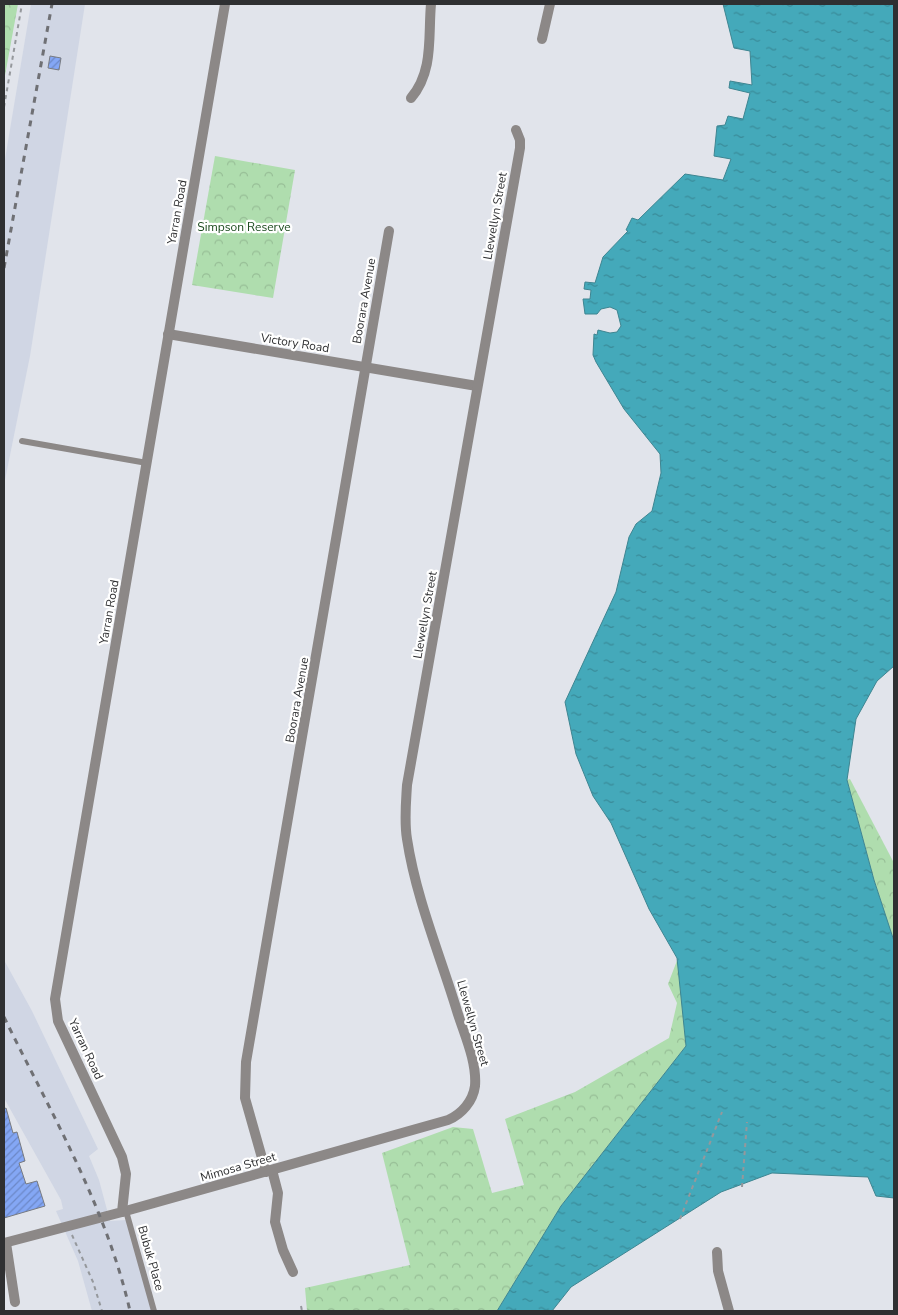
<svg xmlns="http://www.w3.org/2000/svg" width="898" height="1315" viewBox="0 0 898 1315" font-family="'Nunito Sans',sans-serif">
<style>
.built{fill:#d0d6e4}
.forest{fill:url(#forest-crowns)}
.water{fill:url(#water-ripples);stroke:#3e8591}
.building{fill:url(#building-hatch);stroke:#787b81}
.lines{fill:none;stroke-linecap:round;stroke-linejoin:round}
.path{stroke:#95989c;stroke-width:2;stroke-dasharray:4 4;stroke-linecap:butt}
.service{stroke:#8c8887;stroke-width:6}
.minor{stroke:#8c8887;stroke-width:10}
.tertiary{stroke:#8c8887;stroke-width:10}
.rail{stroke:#6f7074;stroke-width:3;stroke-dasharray:6 6;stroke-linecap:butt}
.labels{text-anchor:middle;stroke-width:4.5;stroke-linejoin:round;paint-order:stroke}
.street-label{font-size:12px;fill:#2f3032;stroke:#fff}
.park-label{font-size:12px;fill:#19491c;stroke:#fff}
</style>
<defs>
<pattern id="forest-crowns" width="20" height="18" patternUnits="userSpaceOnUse" patternTransform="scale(1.25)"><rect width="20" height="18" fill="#afddae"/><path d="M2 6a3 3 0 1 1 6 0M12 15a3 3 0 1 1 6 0" fill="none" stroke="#97be96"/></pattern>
<pattern id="water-ripples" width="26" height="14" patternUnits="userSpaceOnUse" patternTransform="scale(1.25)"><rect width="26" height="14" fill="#44a9ba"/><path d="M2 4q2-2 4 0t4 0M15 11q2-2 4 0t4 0" fill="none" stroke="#398a98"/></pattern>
<pattern id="building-hatch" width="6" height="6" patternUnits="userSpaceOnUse" patternTransform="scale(1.25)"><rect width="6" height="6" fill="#84a7f5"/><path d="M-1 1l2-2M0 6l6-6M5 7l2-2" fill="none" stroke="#6c88c7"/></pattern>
</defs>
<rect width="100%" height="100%" fill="#e1e4eb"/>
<!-- built -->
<g class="built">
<polygon points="31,4 85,4 30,356 4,485 4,165"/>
<polygon points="4,960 32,1011 98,1149 89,1156 99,1180 110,1221 126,1220 152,1311 92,1311 78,1261 56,1211 63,1209 61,1200 4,1098"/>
</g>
<!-- forest -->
<g class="forest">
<polygon points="4,4 18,4 4,81"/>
<polygon points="215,156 295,170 273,298 192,285"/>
<polygon points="850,779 894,863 894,941 874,880 847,780"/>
<polygon points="678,958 686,1046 561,1206 497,1311 307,1311 305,1288 410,1265 382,1153 453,1127 473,1129 492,1193 524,1185 505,1119 575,1092 669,1038 677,1003 668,984"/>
</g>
<!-- water -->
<polygon class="water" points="723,4 894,4 894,666 877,681 856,719 847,780 874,880 894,941 894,1198 876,1196 868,1177 772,1173 721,1192 571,1287 552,1311 497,1311 561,1206 686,1046 677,958 649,909 611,823 593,796 576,754 565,702 616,592 629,537 636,524 652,511 661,473 660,454 624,409 596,362 593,355 594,334 597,335 598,330 610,333 617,332 621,326 617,310 610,307 601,309 597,314 585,314 583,299 590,299 591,290 584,289 585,282 595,283 603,257 628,231 626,230 632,218 638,220 685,174 723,180 731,159 714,156 717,126 725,125 728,116 743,119 750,93 729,88 730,81 752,85 750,51 734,48"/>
<!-- building -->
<g class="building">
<polygon points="50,56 61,58 59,70 48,68"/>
<polygon points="6,1108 13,1133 17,1132 25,1161 19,1163 26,1184 37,1181 45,1206 4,1218 4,1109"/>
</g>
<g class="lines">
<!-- path -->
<g class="path">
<polyline points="4,107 22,4"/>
<polyline points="742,1187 747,1122"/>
<polyline points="680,1219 722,1112"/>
<polyline points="72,1235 93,1282 102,1311"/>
<polyline points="301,1306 302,1311"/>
</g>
<!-- service -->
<g class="service">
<polyline points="22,441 147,463"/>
<polyline points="126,1211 154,1311"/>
</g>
<!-- minor -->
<g class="minor">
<polyline points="542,39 550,4"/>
<path d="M411 98C434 71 428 36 431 4"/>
<polyline points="168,334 477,386"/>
<polyline points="272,1170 278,1193 275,1222 283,1250 293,1272"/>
<polyline points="266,1172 245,1098 246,1062 389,231"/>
<path d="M122 1212 448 1120C462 1114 473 1101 475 1086 477 1061 464 1034 457 1011 440 955 416 898 407 839 404 821 406 803 407 785L520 148V140L516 130"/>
<polyline points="6,1243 15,1302"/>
<polyline points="717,1252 718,1271 729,1311"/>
</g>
<!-- tertiary -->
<polyline class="tertiary" points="4,1243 122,1212 126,1174 122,1157 58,1021 55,999 225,4"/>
<!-- rail -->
<g class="rail">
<polyline points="4,268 52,4"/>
<path d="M4 1017C51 1113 106 1206 130 1311"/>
</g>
</g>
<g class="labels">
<!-- street labels -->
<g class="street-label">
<text transform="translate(177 212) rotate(-80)" y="4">Yarran Road</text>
<text transform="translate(495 216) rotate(-80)" y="4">Llewellyn Street</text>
<text transform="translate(364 301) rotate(-80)" y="4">Boorara Avenue</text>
<text transform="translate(295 343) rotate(9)" y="4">Victory Road</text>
<text transform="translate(109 612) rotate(-80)" y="4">Yarran Road</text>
<text transform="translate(425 615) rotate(-80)" y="4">Llewellyn Street</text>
<text transform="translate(297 700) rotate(-80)" y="4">Boorara Avenue</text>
<text transform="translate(473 1023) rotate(74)" y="4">Llewellyn Street</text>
<text transform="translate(86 1049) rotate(65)" y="4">Yarran Road</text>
<text transform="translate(238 1167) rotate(-16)" y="4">Mimosa Street</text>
<text transform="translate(151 1258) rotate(74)" y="4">Bubuk Place</text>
</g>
<!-- park labels -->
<g class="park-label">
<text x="244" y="231">Simpson Reserve</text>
</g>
</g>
<!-- border -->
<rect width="898" height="1315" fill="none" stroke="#2f3032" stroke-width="10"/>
</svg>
